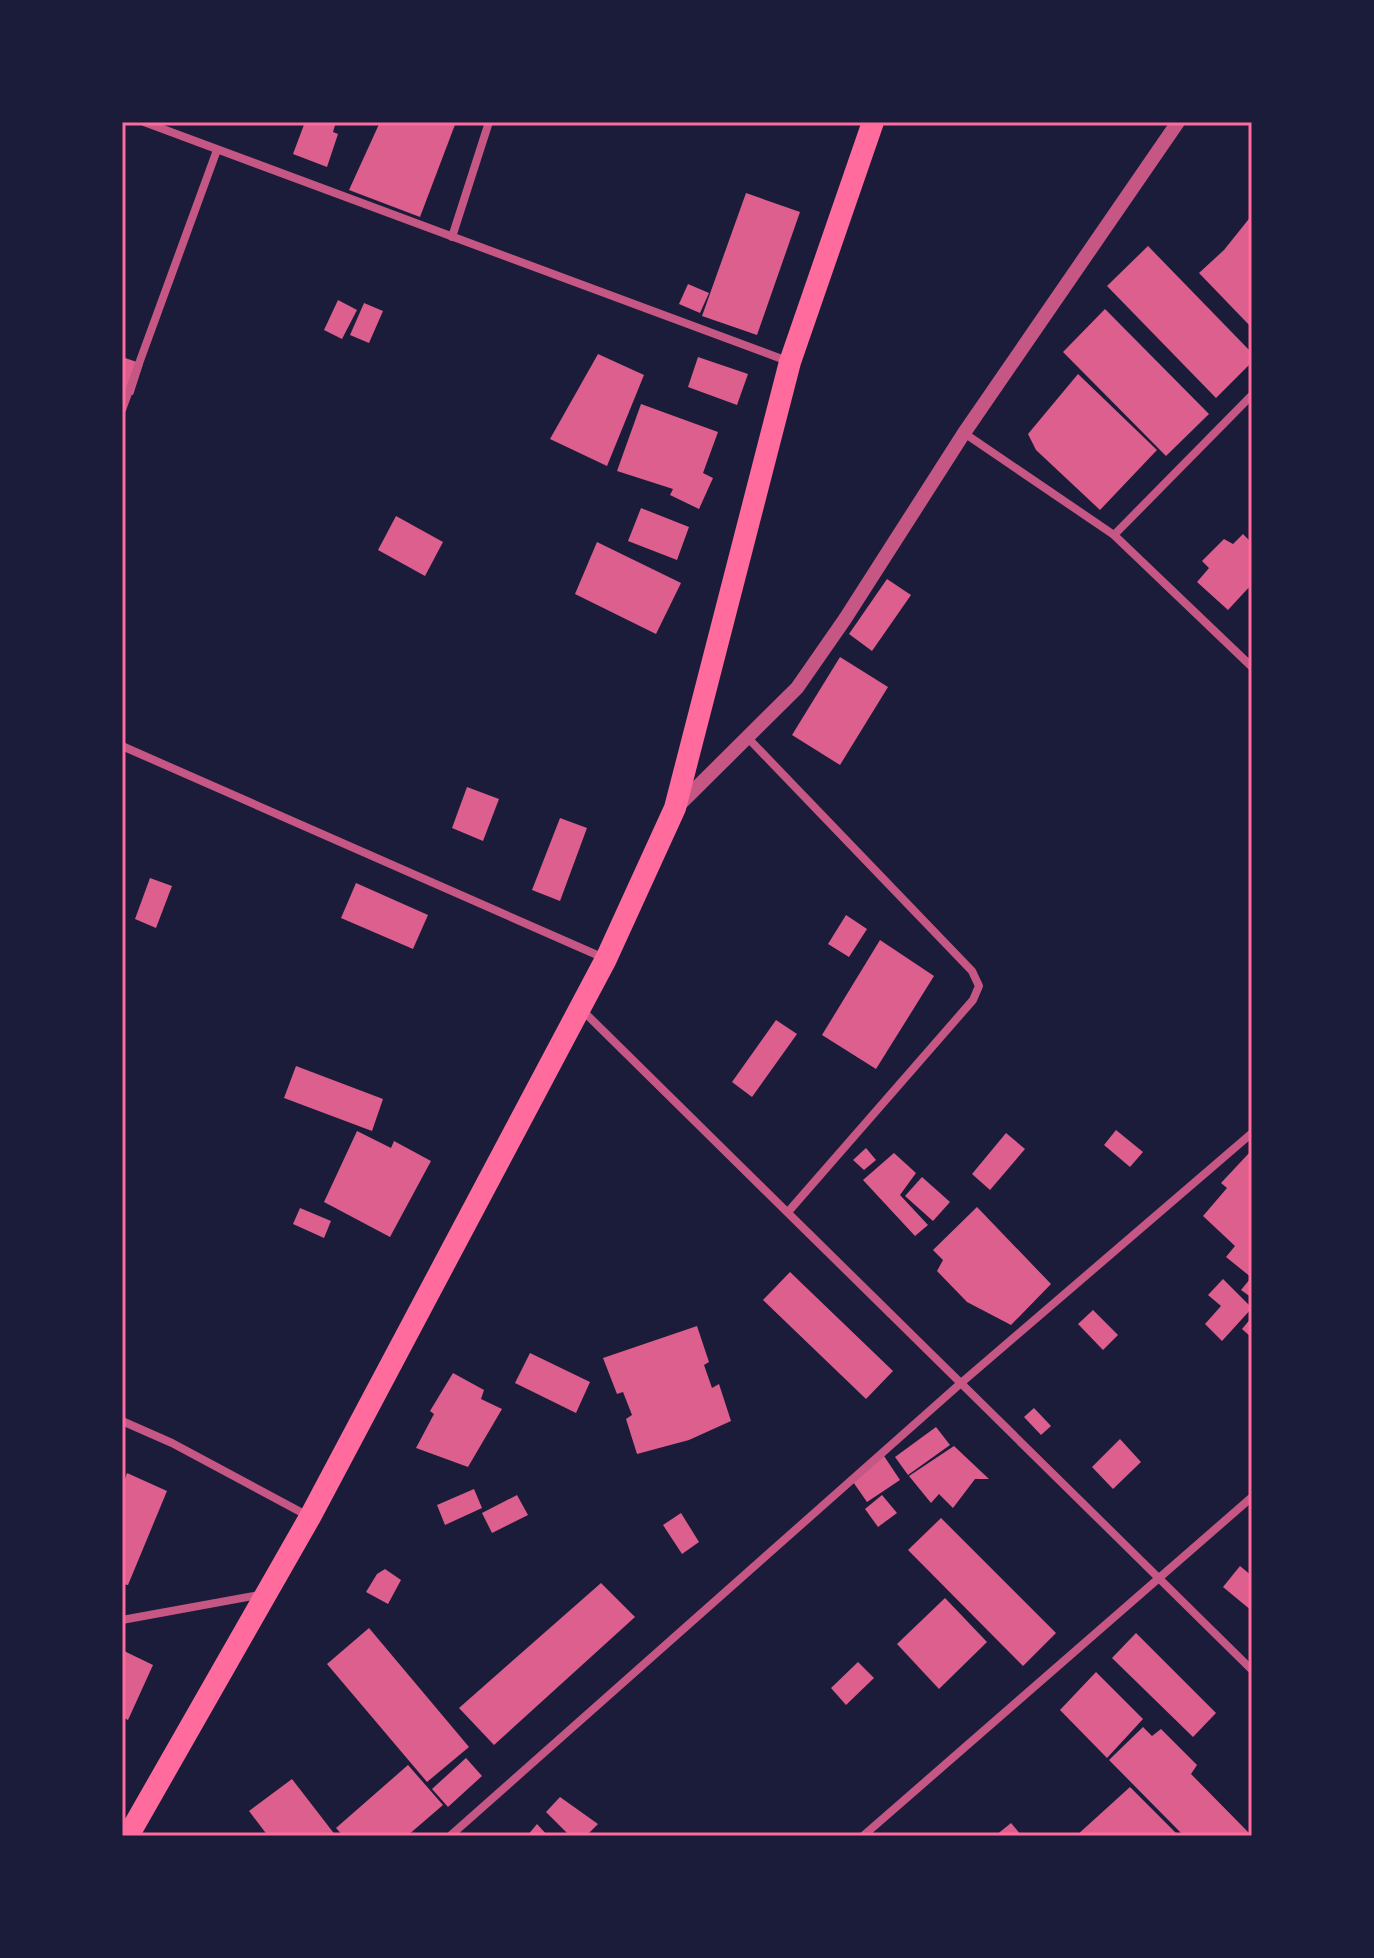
<svg xmlns="http://www.w3.org/2000/svg" width="1374" height="1958" viewBox="0 0 1374 1958" font-family="Bitter,serif">
<style>
.building{fill:#dd5f8e}
.lines{fill:none;stroke-linecap:round;stroke-linejoin:round}
.minor{stroke:#c65784;stroke-width:8}
.tertiary{stroke:#c65784;stroke-width:14}
.trunk{stroke:#ff6b9d;stroke-width:22}
.neatline{fill:none;stroke:#ff6b9d;stroke-width:3}
</style>
<rect width="100%" height="100%" fill="#1b1b3a"/>
<!-- building -->
<g class="building">
<polygon points="305,122 336,122 333,132 338,134 327,167 293,154"/>
<polygon points="380,122 456,122 420,217 349,190"/>
<polygon points="746,193 800,212 757,335 702,316"/>
<polygon points="1252,215 1252,328 1199,273 1224,250"/>
<polygon points="1148,246 1252,353 1252,362 1216,398 1107,286"/>
<polygon points="688,284 709,293 700,313 679,304"/>
<polygon points="338,300 357,310 342,339 324,330"/>
<polygon points="364,303 383,311 369,343 350,335"/>
<polygon points="1105,309 1209,414 1166,456 1063,352"/>
<polygon points="598,354 644,375 607,466 550,439"/>
<polygon points="122,357 143,364 133,395 122,391"/>
<polygon points="698,357 748,374 737,405 688,387"/>
<polygon points="1078,374 1157,450 1100,510 1036,450 1028,434"/>
<polygon points="641,404 718,432 703,473 713,478 699,509 670,495 673,489 617,471"/>
<polygon points="641,508 689,527 677,560 628,541"/>
<polygon points="396,516 443,542 425,576 378,550"/>
<polygon points="1243,534 1252,543 1252,584 1228,610 1197,582 1209,568 1202,561 1224,539 1233,544"/>
<polygon points="597,542 681,583 656,634 575,594"/>
<polygon points="887,579 911,595 872,651 849,634"/>
<polygon points="840,657 888,687 840,765 792,735"/>
<polygon points="467,787 499,799 483,841 452,828"/>
<polygon points="560,818 587,828 560,901 532,890"/>
<polygon points="150,878 172,886 156,928 135,919"/>
<polygon points="356,883 428,915 413,949 341,918"/>
<polygon points="846,915 867,929 849,957 828,944"/>
<polygon points="880,940 934,976 876,1069 822,1035"/>
<polygon points="776,1020 797,1034 752,1097 732,1082"/>
<polygon points="296,1066 383,1099 372,1131 284,1098"/>
<polygon points="1116,1130 1143,1152 1130,1167 1104,1145"/>
<polygon points="357,1131 391,1148 394,1141 431,1161 390,1237 324,1202"/>
<polygon points="1006,1133 1025,1149 990,1190 972,1174"/>
<polygon points="866,1148 876,1160 864,1170 853,1160"/>
<polygon points="1250,1152 1252,1154 1252,1278 1226,1257 1235,1246 1203,1216 1227,1188 1221,1183"/>
<polygon points="894,1153 916,1173 900,1195 928,1225 915,1236 863,1180"/>
<polygon points="922,1177 950,1202 933,1221 905,1196"/>
<polygon points="977,1207 1051,1284 1011,1325 967,1302 937,1271 943,1260 933,1250"/>
<polygon points="300,1208 331,1221 324,1238 293,1224"/>
<polygon points="790,1272 893,1371 866,1399 763,1300"/>
<polygon points="1223,1279 1252,1308 1222,1341 1205,1324 1221,1306 1208,1295"/>
<polygon points="1250,1279 1252,1280 1252,1298 1241,1290"/>
<polygon points="1093,1310 1118,1335 1103,1350 1078,1324"/>
<polygon points="1252,1317 1252,1338 1242,1329"/>
<polygon points="697,1326 709,1362 704,1365 712,1388 719,1384 731,1421 689,1440 637,1454 626,1419 632,1415 623,1392 617,1394 603,1358"/>
<polygon points="530,1353 590,1382 576,1413 515,1383"/>
<polygon points="453,1373 484,1390 481,1399 502,1409 468,1467 416,1448 434,1414 430,1411"/>
<polygon points="1034,1408 1051,1426 1041,1435 1024,1417"/>
<polygon points="936,1427 950,1445 908,1475 895,1457"/>
<polygon points="1120,1439 1141,1462 1113,1489 1092,1467"/>
<polygon points="954,1446 989,1479 975,1479 953,1508 939,1494 931,1503 909,1476"/>
<polygon points="884,1456 900,1480 867,1502 851,1479"/>
<polygon points="127,1473 167,1491 128,1585 122,1584 122,1488"/>
<polygon points="474,1489 482,1508 445,1525 437,1505"/>
<polygon points="517,1495 528,1515 492,1533 482,1513"/>
<polygon points="882,1495 897,1513 878,1527 865,1509"/>
<polygon points="681,1513 699,1542 682,1554 663,1525"/>
<polygon points="941,1518 1056,1633 1023,1666 908,1550"/>
<polygon points="1240,1566 1252,1576 1252,1611 1223,1587"/>
<polygon points="385,1569 401,1580 388,1604 366,1592 377,1574"/>
<polygon points="601,1583 635,1617 494,1745 459,1708"/>
<polygon points="945,1598 987,1642 939,1689 897,1644"/>
<polygon points="369,1628 469,1747 427,1782 327,1664"/>
<polygon points="1136,1633 1216,1713 1193,1737 1112,1658"/>
<polygon points="122,1650 153,1665 128,1720 122,1717"/>
<polygon points="858,1662 874,1678 846,1705 831,1688"/>
<polygon points="1096,1672 1143,1719 1107,1758 1060,1710"/>
<polygon points="1143,1727 1152,1736 1161,1729 1197,1765 1191,1774 1249,1833 1246,1836 1184,1836 1109,1760"/>
<polygon points="466,1758 482,1776 448,1807 432,1789"/>
<polygon points="408,1765 443,1805 407,1836 343,1836 336,1828"/>
<polygon points="292,1779 336,1836 268,1836 249,1811"/>
<polygon points="1130,1787 1179,1836 1076,1836"/>
<polygon points="560,1797 598,1824 586,1836 570,1836 546,1812"/>
<polygon points="1011,1823 1022,1836 995,1836"/>
<polygon points="537,1824 548,1836 527,1836"/>
</g>
<g class="lines">
<!-- minor -->
<g class="minor">
<polyline points="144,122 790,362"/>
<polyline points="452,237 489,122"/>
<polyline points="122,410 217,150"/>
<polyline points="964,433 1114,535 1252,395"/>
<polyline points="1114,535 1252,667"/>
<polyline points="747,737 972,971 979,986 973,1000 788,1212"/>
<polyline points="122,746 604,958"/>
<polyline points="580,1008 1252,1670"/>
<polyline points="122,1421 172,1443 310,1517"/>
<polyline points="122,1620 259,1595"/>
<polyline points="450,1836 961,1383 1252,1133"/>
<polyline points="863,1836 1252,1497"/>
</g>
<!-- tertiary -->
<polyline class="tertiary" points="677,807 797,688 845,619 964,433 1178,122"/>
<!-- trunk -->
<polyline class="trunk" points="128,1836 310,1517 606,959 675,808 790,362 873,122"/>
</g>
<!-- border -->
<rect width="1374" height="1958" fill="none" stroke="#1b1b3a" stroke-width="248"/>
<rect x="124" y="124" width="1126" height="1710" class="neatline"/>
</svg>
